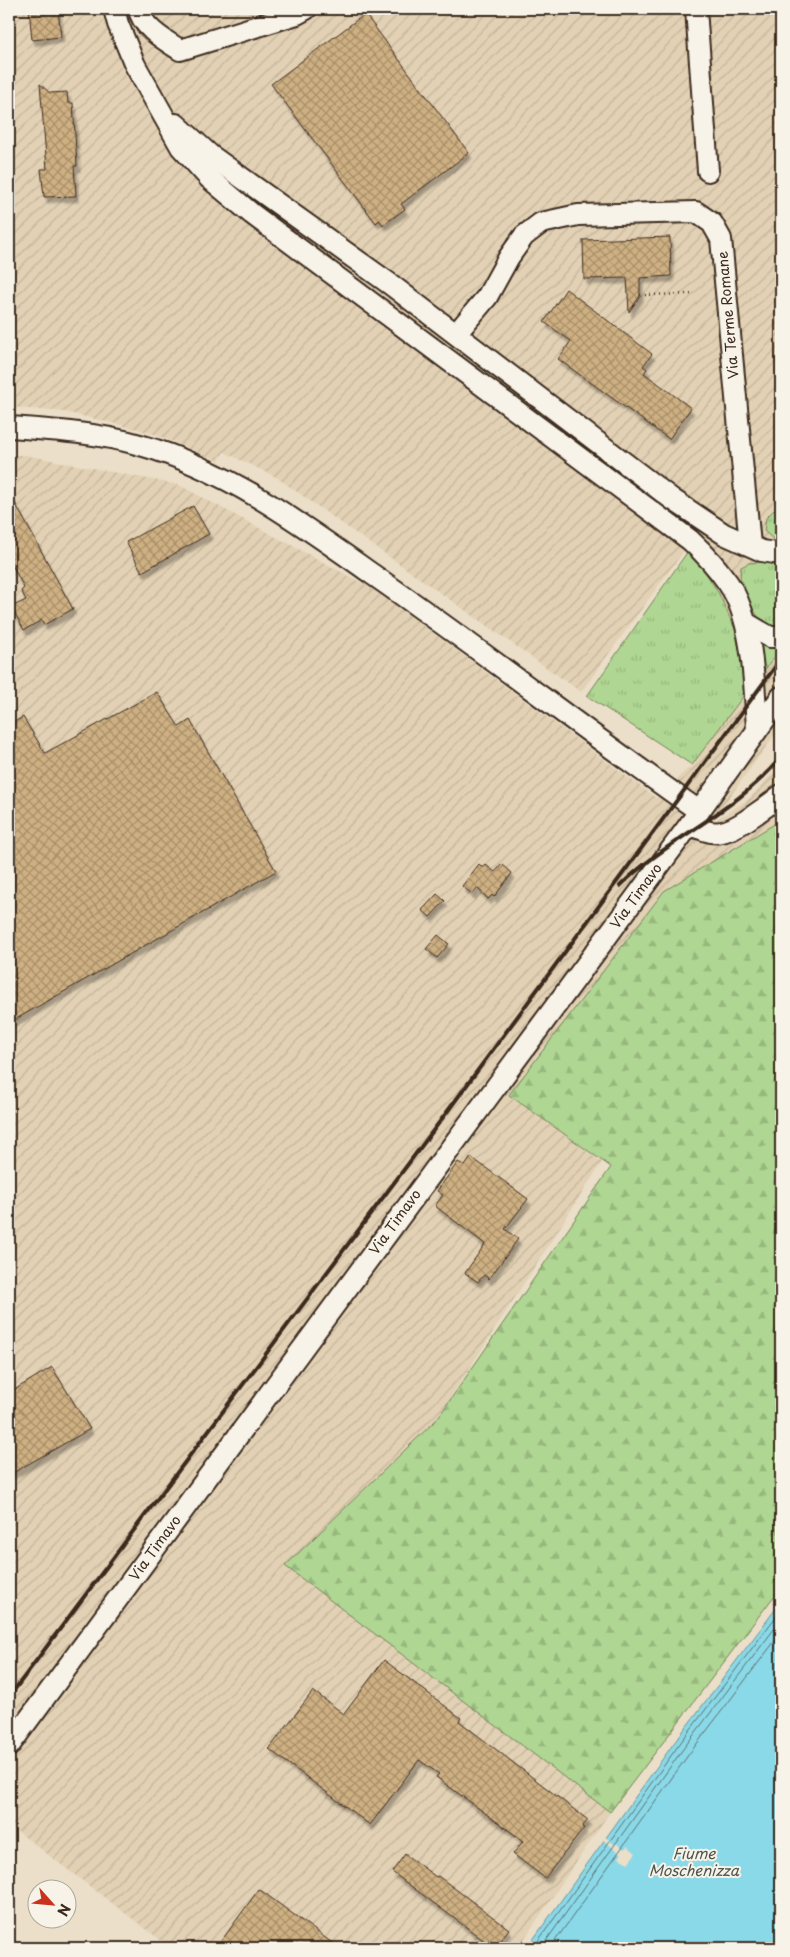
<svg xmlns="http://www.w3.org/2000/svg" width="790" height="1957" viewBox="0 0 790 1957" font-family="'Playpen Sans',sans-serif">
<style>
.industrial{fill:url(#industrial-furrows)}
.grass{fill:url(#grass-tufts);stroke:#758058}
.forest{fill:url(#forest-firs);stroke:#758058}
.water{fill:#8ad9e8;stroke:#6a9397}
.pier{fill:#ebdfc9}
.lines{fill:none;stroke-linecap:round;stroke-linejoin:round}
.shore{stroke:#5b706f;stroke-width:1}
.building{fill:url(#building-cross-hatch);stroke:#3b2a1e;filter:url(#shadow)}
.minor-casing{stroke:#3b2a1e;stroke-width:24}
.path{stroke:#3b2a1e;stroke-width:2.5;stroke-dasharray:1 4;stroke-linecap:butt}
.minor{stroke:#f7f3e8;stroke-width:20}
.rail{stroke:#3b2a1e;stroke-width:4}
.labels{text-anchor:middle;stroke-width:4;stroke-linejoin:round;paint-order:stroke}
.street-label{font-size:14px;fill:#3b2a1e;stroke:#f7f3e8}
.water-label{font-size:15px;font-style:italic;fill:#4f5650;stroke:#f7f3e8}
</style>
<defs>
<pattern id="industrial-furrows" width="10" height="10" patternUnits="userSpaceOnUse" patternTransform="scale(1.25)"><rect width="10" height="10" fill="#e2d1b4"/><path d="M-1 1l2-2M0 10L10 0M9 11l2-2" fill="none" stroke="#c3b49a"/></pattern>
<pattern id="grass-tufts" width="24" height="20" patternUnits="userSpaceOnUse" patternTransform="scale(1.25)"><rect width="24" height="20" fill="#afd692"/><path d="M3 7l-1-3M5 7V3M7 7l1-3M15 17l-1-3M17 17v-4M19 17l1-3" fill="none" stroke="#97b87d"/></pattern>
<pattern id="forest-firs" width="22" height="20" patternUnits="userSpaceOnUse" patternTransform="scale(1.25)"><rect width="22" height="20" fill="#afd692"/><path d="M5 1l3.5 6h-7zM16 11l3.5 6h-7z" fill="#97b87d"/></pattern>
<pattern id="building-cross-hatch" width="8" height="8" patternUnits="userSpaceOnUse" patternTransform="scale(1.25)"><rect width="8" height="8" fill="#ceb082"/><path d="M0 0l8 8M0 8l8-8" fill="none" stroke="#a88f6a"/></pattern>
<filter id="shadow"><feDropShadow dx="3" dy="5.5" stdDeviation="1" flood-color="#0004"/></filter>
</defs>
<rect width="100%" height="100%" fill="#ebdfc9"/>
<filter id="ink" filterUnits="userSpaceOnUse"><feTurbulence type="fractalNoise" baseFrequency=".02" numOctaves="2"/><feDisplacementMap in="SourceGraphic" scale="10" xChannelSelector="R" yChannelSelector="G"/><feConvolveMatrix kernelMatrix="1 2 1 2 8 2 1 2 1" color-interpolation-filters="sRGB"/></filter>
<g filter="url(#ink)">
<!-- industrial -->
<polygon class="industrial" points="9,9 781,9 781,726 710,824 751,797 781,764 781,820 510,1095 602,1162 437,1419 285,1566 610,1812 518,1948 171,1948 9,1825 9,455 25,455 179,485 375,590 656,798 692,765 744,695 743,667 735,629 719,594 703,568 686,548 581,692 276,477 224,452 219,461 157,435 137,429 65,412 9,407"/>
<!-- grass -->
<g class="grass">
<polygon points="774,510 781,510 781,543 774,540 764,531 766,518"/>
<polygon points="688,551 703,568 719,594 735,629 743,667 744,695 692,765 587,696"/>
<polygon points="762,562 781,565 781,630 763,624 753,609 740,579 741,567 749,563"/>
<polygon points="755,639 781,645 781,649 760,676"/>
</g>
<!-- forest -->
<polygon class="forest" points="781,820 781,1587 610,1812 285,1566 437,1419 611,1167 509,1095 664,891"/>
<!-- water -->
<polygon class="water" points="781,1602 781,1948 527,1948 674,1743"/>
<!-- pier -->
<polygon class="pier" points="604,1836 615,1845 616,1843 624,1849 627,1846 636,1853 628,1863 619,1858 621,1854 602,1839"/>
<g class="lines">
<!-- shore -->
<g class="shore">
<polyline points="533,1948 678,1746 781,1610"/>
<polyline points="541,1948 683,1749 781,1620"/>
<polyline points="550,1948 689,1754 781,1633"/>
</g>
</g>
<!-- building -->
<g class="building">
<polygon points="29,9 58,9 61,37 32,40"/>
<polygon points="365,14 469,153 401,204 405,209 383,225 379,220 376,223 271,84"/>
<polygon points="40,84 50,93 67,92 68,103 73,103 77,166 74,166 76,196 44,197 41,169 47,169"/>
<polygon points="670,237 671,276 640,278 640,296 629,312 627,278 584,279 583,240"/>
<polygon points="566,289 652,354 643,366 647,369 644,373 691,408 669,439 558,359 571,341 544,322"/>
<polygon points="9,492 73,609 44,625 42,620 24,630 11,607 26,600 21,591 24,588 9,559"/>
<polygon points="193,506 209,534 142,572 126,542"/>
<polygon points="157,692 179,727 190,720 276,871 9,1023 9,725 23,717 45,753"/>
<polygon points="479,864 483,868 486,865 495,872 502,864 512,873 494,897 492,895 488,899 477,888 472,894 462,886"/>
<polygon points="437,894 445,901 430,917 422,910"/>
<polygon points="438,935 449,944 437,958 426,949"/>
<polygon points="471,1157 528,1199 505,1229 518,1239 489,1279 484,1275 478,1282 465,1273 485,1244 435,1206 443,1195 437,1191 458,1162 465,1166"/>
<polygon points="52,1367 90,1429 9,1475 9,1393"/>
<polygon points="384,1660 461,1718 459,1721 588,1820 582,1827 584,1828 545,1878 513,1854 523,1841 436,1777 439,1774 419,1760 370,1825 269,1749 313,1691 344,1714"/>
<polygon points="405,1854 436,1877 438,1876 509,1929 494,1948 392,1872"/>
<polygon points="259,1889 339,1948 216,1948"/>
</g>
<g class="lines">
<!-- minor casing -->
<g class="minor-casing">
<g id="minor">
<path d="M114 9 118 24 135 65 181 147 209 178 252 214 690 540C704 553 717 567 728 583 754 620 754 684 757 729"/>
<path d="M139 9C141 27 166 41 180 50L297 14 306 9"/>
<polyline points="696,9 708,171"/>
<polyline points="176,124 210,155 390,284 672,499 724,534 762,551 781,554"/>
<polyline points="456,334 487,297 509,257 524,236 541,223 578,215 696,212 712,223 721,239 750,545"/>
<path d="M9 427C53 430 98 433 140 445 226 469 300 523 372 574 483 651 589 734 699 811"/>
<polyline points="746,623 770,637 781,637"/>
<path d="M690 824C714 837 724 835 747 820 759 812 770 804 781 795"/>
<polyline points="9,1746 690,824 781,697"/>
</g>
</g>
<!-- path -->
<polyline class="path" points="640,295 691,294"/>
<!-- minor -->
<use href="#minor" class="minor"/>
<!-- rail -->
<g class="rail">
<path d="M620 886C669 837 738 811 781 757"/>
<polyline points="9,1697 450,1108 781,659"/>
</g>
</g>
</g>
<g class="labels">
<!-- street labels -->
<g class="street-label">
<text transform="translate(728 315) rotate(-95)" y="5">Via Terme Romane</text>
<text transform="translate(636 896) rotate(-54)" y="5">Via Timavo</text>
<text transform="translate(395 1222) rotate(-54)" y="5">Via Timavo</text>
<text transform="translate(155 1548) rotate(-54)" y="5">Via Timavo</text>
</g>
<!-- water labels -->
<g class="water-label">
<text x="694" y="1859">Fiume<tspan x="694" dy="17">Moschenizza</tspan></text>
</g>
</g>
<!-- margin -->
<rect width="790" height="1957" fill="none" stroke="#f7f3e8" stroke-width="30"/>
<rect x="15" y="15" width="760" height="1927" fill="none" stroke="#3b2a1e" stroke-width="2" filter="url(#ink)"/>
<!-- north arrow -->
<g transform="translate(52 1904) rotate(117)"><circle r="24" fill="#f7f3e8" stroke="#aca397"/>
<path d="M0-4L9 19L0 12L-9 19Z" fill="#c8321e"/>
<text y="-8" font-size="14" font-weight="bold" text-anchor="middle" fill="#3b2a1e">N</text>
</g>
</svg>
